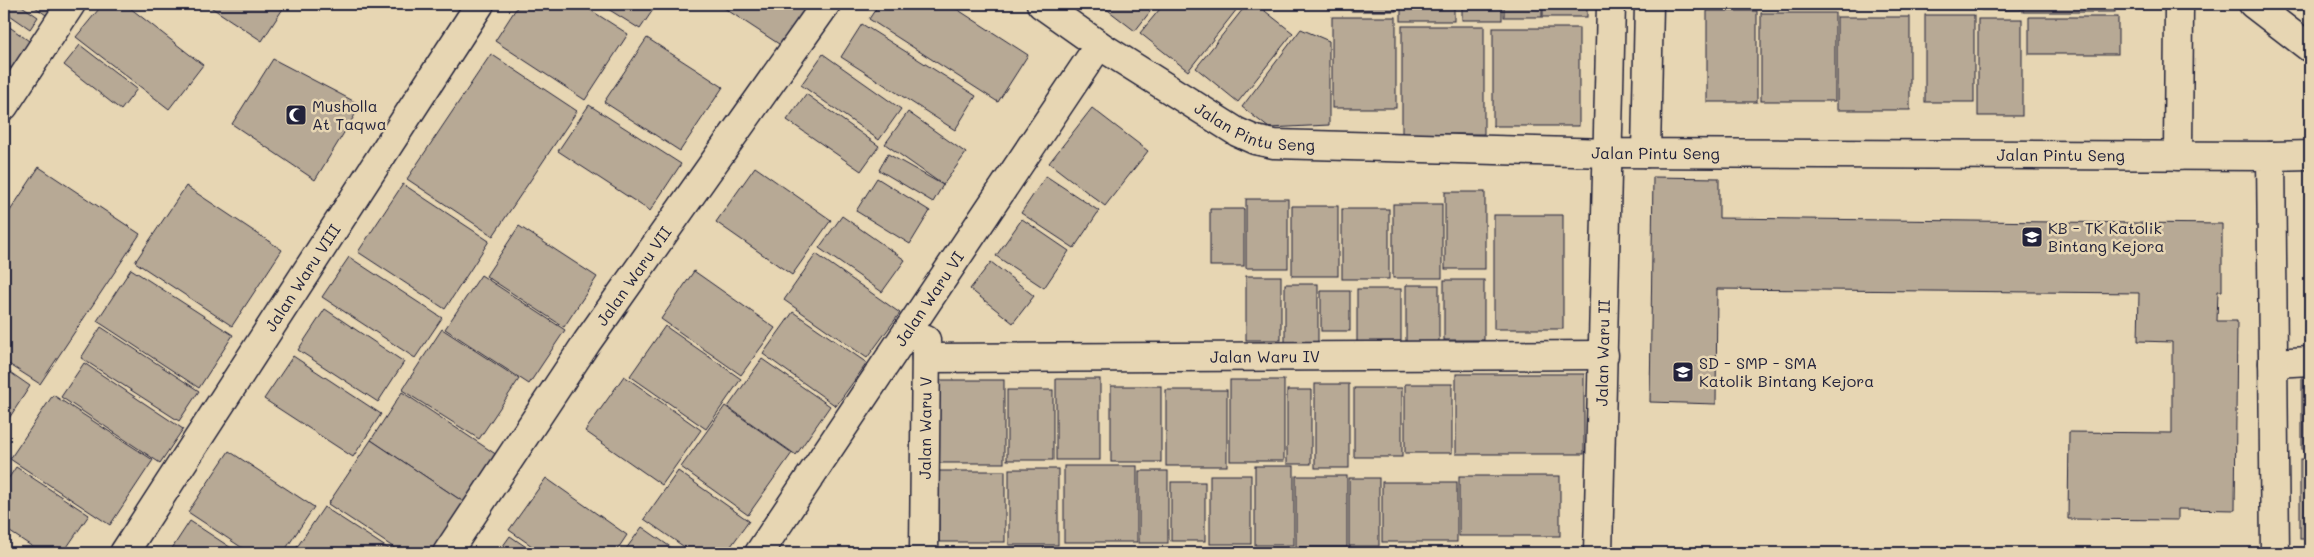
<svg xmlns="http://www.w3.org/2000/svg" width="2314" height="557" viewBox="0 0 2314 557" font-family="Mali,sans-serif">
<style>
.building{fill:#b7a995;stroke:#22223b}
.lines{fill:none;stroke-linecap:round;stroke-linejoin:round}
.street-casing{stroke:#22223b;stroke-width:31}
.secondary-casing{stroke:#22223b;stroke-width:31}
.street{stroke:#e7d6b3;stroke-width:28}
.secondary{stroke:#e7d6b3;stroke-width:28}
.labels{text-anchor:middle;stroke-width:5;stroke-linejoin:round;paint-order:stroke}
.poi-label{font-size:16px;fill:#22223b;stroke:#e7d6b3;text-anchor:start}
.street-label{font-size:16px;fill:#22223b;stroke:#e7d6b3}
</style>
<rect width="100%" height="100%" fill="#e7d6b3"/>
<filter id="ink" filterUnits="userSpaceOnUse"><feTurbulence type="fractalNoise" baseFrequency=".02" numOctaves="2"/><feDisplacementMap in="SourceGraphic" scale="10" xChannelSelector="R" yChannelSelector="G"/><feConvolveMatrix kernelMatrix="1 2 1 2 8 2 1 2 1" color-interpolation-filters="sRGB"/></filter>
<g filter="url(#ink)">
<!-- building -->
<g class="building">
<polygon points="4,4 19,4 38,17 30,29 4,11"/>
<polygon points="31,4 54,4 46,15"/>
<polygon points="103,4 125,4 203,65 169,109 76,37"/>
<polygon points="206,4 286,4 262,41"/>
<polygon points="519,4 581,4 628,34 585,100 495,41"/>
<polygon points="600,4 657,4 640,29"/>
<polygon points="718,4 810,4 782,46"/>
<polygon points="879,4 949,4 1028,55 998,102 869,19"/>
<polygon points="1100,4 1156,4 1135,31"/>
<polygon points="1164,4 1241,4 1188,71 1140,33"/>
<polygon points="1247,4 1256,4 1293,33 1238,102 1196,68"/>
<rect x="1351" y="4" width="45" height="7"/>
<rect x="1401" y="4" width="53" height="17"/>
<rect x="1462" y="4" width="40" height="16"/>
<rect x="1504" y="4" width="38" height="13"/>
<rect x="1543" y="4" width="44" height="13"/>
<rect x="1705" y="4" width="52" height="2"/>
<rect x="1761" y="4" width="64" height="4"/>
<rect x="1827" y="4" width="29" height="4"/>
<rect x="1861" y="4" width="31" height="2"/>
<rect x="1896" y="4" width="50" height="1"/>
<rect x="1950" y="4" width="27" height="4"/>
<rect x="1981" y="4" width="40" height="6"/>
<rect x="2023" y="4" width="92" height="8"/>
<polygon points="2297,4 2310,4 2310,14"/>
<rect x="1707" y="11" width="50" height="91"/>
<rect x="1761" y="13" width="74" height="88"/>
<rect x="1925" y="15" width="49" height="87"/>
<rect x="1332" y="17" width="64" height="91"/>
<rect x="1837" y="17" width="73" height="93"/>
<rect x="2029" y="17" width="89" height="37"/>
<rect x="1978" y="19" width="44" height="97"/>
<polygon points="4,23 36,46 16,72 4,62"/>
<polygon points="862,24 976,96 955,130 841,57"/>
<rect x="1402" y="26" width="82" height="108"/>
<rect x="1493" y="28" width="86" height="98"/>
<polygon points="1301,29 1329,41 1329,125 1269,128 1242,107"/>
<polygon points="647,38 723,87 680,151 604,102"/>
<polygon points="80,45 137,89 121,110 64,65"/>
<polygon points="491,54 577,111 493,236 407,179"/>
<polygon points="823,54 901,109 879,140 801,85"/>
<polygon points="273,59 361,105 315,180 232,124"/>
<polygon points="806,94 879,146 861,171 787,120"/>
<polygon points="589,105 681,164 650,211 558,151"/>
<polygon points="1092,108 1148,151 1105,206 1049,163"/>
<polygon points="908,112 966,153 943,185 885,144"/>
<polygon points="888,154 943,185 933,202 879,170"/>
<polygon points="39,167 140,234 40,384 4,361 4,220"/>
<polygon points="755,167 831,220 792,275 716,222"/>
<polygon points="1046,176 1099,211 1074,248 1021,213"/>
<polygon points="1653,177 1719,178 1719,218 2222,224 2222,291 2218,291 2217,321 2237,321 2235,510 2178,509 2178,520 2068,519 2069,432 2172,433 2172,342 2138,341 2139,293 1717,289 1716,404 1650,402"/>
<polygon points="877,178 930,211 910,244 856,211"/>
<polygon points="403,184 489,241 445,309 358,252"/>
<polygon points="186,186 282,250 232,326 135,262"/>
<rect x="1445" y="192" width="40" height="77"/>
<rect x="1246" y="199" width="42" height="69"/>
<rect x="1393" y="204" width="49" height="74"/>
<rect x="1292" y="206" width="46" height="70"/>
<rect x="1210" y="209" width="34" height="57"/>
<rect x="1342" y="209" width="47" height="70"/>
<rect x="1494" y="215" width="69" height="114"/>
<polygon points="842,216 905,260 882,292 819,248"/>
<polygon points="1022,219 1069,251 1044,288 996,256"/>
<polygon points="519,226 597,277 564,327 486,276"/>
<polygon points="816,254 900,313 867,358 784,300"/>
<polygon points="349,257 442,318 415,358 322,297"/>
<polygon points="991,262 1034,296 1013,323 970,289"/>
<polygon points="131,269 233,335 199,388 97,321"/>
<polygon points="694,271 775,328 741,375 661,319"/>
<polygon points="481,275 565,330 529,384 445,329"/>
<rect x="1246" y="276" width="35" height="64"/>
<rect x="1444" y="280" width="40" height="60"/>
<rect x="1285" y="284" width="33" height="63"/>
<rect x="1406" y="285" width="33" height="60"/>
<rect x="1357" y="289" width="44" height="57"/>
<rect x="1321" y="291" width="29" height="40"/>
<polygon points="325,309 404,362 378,402 298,350"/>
<polygon points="793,312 867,363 836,406 763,354"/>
<polygon points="665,326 741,379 706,429 630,376"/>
<polygon points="101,327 199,391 179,421 81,358"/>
<polygon points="442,329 519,379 479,439 402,390"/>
<polygon points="293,356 381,414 353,457 264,399"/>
<polygon points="762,359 830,406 796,455 728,407"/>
<polygon points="84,363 183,429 160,463 61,397"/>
<polygon points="4,368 30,386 4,426"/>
<rect x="2302" y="372" width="8" height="77"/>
<rect x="1456" y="374" width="128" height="80"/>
<polygon points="624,376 701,430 662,485 585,431"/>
<rect x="1056" y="379" width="44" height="81"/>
<rect x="929" y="380" width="75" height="83"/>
<rect x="1230" y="380" width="54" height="81"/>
<rect x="1315" y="384" width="34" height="84"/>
<rect x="1405" y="384" width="47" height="69"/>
<rect x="1111" y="386" width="50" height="76"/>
<rect x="1354" y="388" width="48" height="69"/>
<rect x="1007" y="390" width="46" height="70"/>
<rect x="1166" y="390" width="61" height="76"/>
<rect x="1287" y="390" width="24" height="74"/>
<polygon points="402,392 500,457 468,505 371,440"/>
<polygon points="53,395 153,460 110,525 10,459"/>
<polygon points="725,406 792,453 748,515 681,467"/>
<polygon points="371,440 468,505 439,553 402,553 328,504"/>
<polygon points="229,451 314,507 283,553 250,553 188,512"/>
<rect x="2300" y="459" width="10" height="80"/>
<rect x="1064" y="466" width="73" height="76"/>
<rect x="1255" y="466" width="39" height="79"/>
<polygon points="16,467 89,515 63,553 42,553 4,528 4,485"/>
<rect x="1009" y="469" width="49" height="76"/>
<polygon points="678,471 749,521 726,553 693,553 644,519"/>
<rect x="939" y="471" width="66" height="71"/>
<rect x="1139" y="471" width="29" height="72"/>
<rect x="1210" y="475" width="41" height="69"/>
<rect x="1296" y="476" width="51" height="71"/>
<rect x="1459" y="476" width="101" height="60"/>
<polygon points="546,478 627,535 615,553 542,553 509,530"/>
<rect x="1349" y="478" width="30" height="68"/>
<rect x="1171" y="482" width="34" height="59"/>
<rect x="1382" y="482" width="75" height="60"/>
<polygon points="324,507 395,553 293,553"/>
<polygon points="190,521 239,553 169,553"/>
<polygon points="642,527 679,553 623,553"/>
<polygon points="510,536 535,553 498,553"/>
</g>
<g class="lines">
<!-- street casing -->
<g class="street-casing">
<g id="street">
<polyline points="2253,4 2310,48"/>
<polyline points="4,106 71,4"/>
<polyline points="1646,153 1649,4"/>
<polyline points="2178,156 2179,4"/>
<polyline points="2271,156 2310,155"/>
<path id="s1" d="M926 358 1604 355"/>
<polyline points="2273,363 2310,361"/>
<path id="s2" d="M124 553 480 4"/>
<path id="s3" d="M447 553 587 342 826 4"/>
<path id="s4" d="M759 553 1099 45"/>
<path id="s5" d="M924 553 926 340"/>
<path id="s6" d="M1598 553 1611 4"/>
</g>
</g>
<!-- secondary casing -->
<g class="secondary-casing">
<g id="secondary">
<path id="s7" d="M1041 4 1099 45 1237 132 1255 140 1274 144 1609 153 2271 156 2275 553"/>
</g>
</g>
<!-- street -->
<use href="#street" class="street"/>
<!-- secondary -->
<use href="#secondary" class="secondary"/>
</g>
</g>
<!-- icons -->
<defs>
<g id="mosque-square" transform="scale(1.125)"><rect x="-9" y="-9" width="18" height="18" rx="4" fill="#22223b" stroke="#e7d6b3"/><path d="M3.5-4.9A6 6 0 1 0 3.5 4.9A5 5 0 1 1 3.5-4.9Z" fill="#fff"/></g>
<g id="school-square" transform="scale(1.125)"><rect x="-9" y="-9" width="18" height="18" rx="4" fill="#22223b" stroke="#e7d6b3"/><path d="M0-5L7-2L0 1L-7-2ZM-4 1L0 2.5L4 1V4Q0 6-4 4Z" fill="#fff"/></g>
</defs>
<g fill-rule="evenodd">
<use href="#mosque-square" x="296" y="115"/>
<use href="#school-square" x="2032" y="237"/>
<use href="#school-square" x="1683" y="372"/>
</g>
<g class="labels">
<!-- poi labels -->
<g class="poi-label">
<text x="312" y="112">Musholla<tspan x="312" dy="18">At Taqwa</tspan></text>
<text x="2048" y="234">KB - TK Katolik<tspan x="2048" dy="18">Bintang Kejora</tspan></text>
<text x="1699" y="369">SD - SMP - SMA<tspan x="1699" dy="18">Katolik Bintang Kejora</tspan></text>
</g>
<!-- street labels -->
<g class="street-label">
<text dy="6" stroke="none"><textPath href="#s7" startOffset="250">Jalan Pintu Seng</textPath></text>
<text dy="6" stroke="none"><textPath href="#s7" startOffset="655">Jalan Pintu Seng</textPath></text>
<text dy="6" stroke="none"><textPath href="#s7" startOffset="1060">Jalan Pintu Seng</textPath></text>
<text dy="6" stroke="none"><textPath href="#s3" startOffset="334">Jalan Waru VII</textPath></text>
<text dy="6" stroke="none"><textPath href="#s2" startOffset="328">Jalan Waru VIII</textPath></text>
<text dy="6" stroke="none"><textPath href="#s4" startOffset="306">Jalan Waru VI</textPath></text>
<text dy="6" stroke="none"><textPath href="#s6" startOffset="200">Jalan Waru II</textPath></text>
<text dy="6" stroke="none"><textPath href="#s1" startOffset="339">Jalan Waru IV</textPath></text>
<text dy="6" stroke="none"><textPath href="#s5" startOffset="125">Jalan Waru V</textPath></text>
</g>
</g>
<!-- margin -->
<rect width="2314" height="557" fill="none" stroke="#e7d6b3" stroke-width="20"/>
<rect x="10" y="10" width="2294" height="537" fill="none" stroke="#22223b" stroke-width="2" filter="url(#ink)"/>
</svg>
